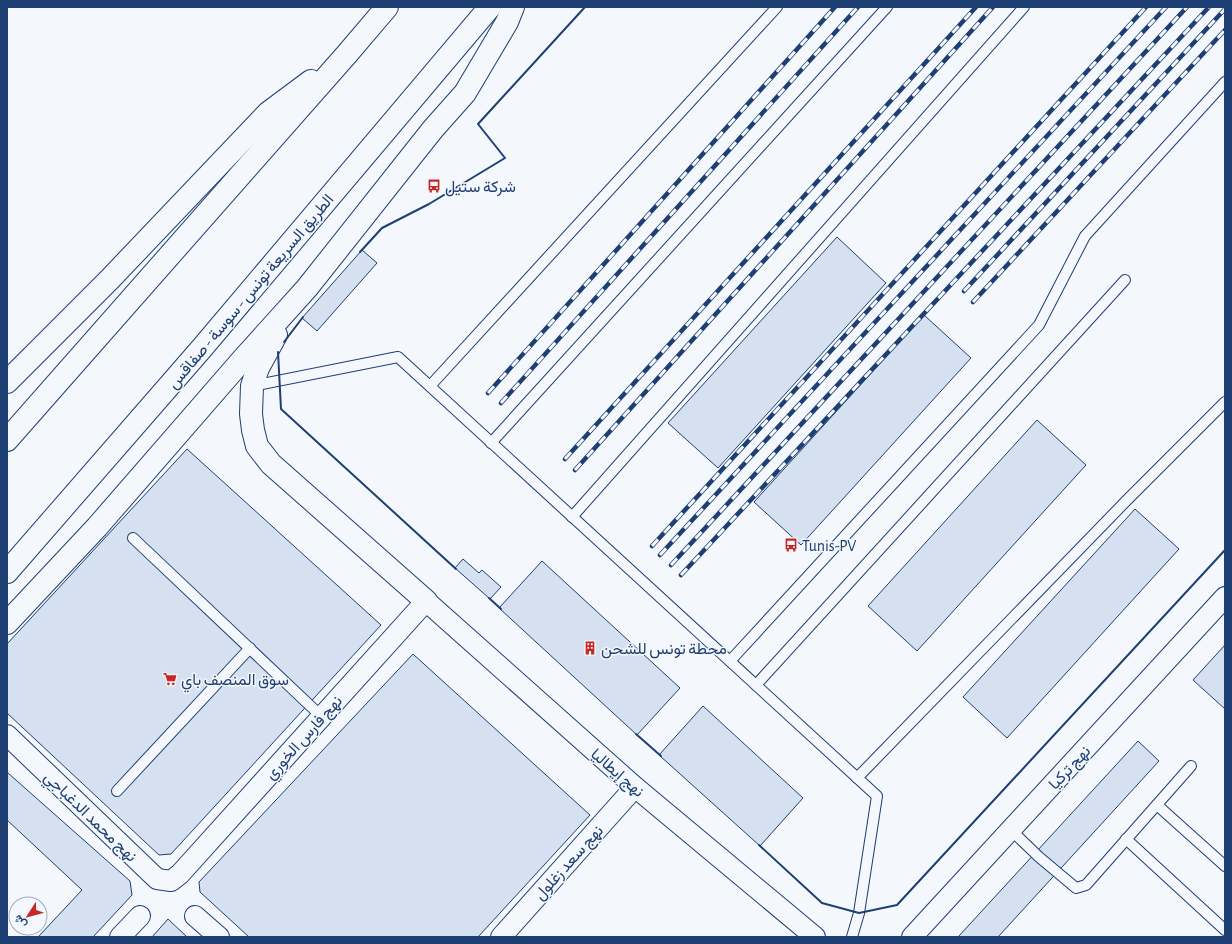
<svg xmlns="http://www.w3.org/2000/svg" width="1232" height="944" viewBox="0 0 1232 944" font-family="'Alegreya Sans',Vazirmatn,sans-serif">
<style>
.building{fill:#d5e0f0;stroke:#1d3f73}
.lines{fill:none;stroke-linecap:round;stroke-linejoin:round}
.lane-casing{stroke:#1d3f73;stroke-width:12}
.street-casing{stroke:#1d3f73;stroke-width:22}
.highway-casing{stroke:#1d3f73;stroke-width:24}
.lane{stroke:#f4f7fb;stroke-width:10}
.street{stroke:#f4f7fb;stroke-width:20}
.highway{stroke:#f4f7fb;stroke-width:22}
.rail-casing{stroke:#1d3f73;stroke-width:4.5}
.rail{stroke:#f4f7fb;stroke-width:3;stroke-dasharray:9;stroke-linecap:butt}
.wall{stroke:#1d3f73;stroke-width:2}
.labels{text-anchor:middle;stroke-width:3;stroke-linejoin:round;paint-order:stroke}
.poi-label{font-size:16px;fill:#1d3f73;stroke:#f4f7fb;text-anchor:start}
.street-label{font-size:16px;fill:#1d3f73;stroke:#f4f7fb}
</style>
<rect width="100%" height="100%" fill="#f4f7fb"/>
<!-- building -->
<g class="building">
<polygon points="837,237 886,283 718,468 668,423"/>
<polygon points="362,250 377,263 317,331 302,318"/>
<polygon points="924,315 971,358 801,545 754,502"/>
<polygon points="1037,420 1086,465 917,651 868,606"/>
<polygon points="187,449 381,625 171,854 159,855 7,713 7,644"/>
<polygon points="1135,509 1179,549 1007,738 963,697"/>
<polygon points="463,559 479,573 482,570 501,587 490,599 455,568"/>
<polygon points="542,561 680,688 637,735 499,608"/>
<polygon points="1225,645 1225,709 1193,680"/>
<polygon points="413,654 590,815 478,937 249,937 200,892 199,882"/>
<polygon points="703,706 803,798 760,846 659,755"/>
<polygon points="1138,741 1159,761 998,937 958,937"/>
<polygon points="8,773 130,881 132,895 93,937 38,937 82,890 7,820 7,774"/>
<polygon points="168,919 187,937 152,937"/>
</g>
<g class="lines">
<!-- lane casing -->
<g class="lane-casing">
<g id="lane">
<polyline points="252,386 398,357 877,796 859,913 852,937"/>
<polyline points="430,386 777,7"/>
<polyline points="491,443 887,7"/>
<polyline points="572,517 1024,7"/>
<polyline points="133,538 321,716"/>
<polyline points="730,661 1039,325 1085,236 1225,82"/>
<polyline points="756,685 1125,280"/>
<polyline points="857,778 1128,499 1225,402"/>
<polyline points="117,791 250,648"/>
<polyline points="1157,805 1225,866"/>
<polyline points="1011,830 1039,857 1076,888 1086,885 1191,766"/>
<polyline points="1126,839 1225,930"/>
</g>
</g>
<!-- street casing -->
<g class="street-casing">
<g id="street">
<polyline points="7,735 157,879 171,881 180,874 426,601 635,787 815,937"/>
<polyline points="195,916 219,937"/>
<polyline points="120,937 140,916"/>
<polyline points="501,937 635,787"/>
<polyline points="912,937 1225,597"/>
</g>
</g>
<!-- highway casing -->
<g class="highway-casing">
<g id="highway">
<polyline points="276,335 258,368 252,386 251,414 253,430 257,446 271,464 426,601"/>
<polyline points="7,382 110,279 268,113 311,81"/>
<polyline points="7,440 347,54 387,7"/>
<polyline points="7,572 202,348 490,7"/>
<polyline points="7,623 97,527 243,359 307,288 433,129 465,93 507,22 513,7"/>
</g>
</g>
<!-- lane -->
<use href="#lane" class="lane"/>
<!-- street -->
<use href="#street" class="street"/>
<!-- highway -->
<use href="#highway" class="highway"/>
<!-- rail casing -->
<g class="rail-casing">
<g id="rail">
<polyline points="964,291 1225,9"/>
<polyline points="973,302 1225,30"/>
<polyline points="488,393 835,7"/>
<polyline points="501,403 858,7"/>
<polyline points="565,459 976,7"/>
<polyline points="575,470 993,7"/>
<polyline points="652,546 1146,7"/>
<polyline points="660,555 1166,7"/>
<polyline points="671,565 1187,7"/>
<polyline points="681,575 1209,7"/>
</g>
</g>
<!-- rail -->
<use href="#rail" class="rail"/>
<!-- wall -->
<g class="wall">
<polyline points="360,252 382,228 429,204 505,158 478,124 585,7"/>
<polyline points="284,342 303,317"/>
<polyline points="278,352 281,409 456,569"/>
<polyline points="489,598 501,609"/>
<polyline points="636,734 661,756"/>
<polyline points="759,845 822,903 859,913 897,905 1225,550"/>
</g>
</g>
<!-- icons -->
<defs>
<g id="bus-bare" transform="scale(1.08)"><path d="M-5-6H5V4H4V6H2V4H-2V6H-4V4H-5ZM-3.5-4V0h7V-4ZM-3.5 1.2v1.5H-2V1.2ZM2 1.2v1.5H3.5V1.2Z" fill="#c62828" stroke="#f4f7fb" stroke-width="2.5" paint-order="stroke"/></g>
<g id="building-bare" transform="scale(1.08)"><path d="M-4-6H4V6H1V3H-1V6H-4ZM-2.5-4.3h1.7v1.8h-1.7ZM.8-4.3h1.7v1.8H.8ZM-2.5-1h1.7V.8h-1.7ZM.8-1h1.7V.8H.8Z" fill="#c62828" stroke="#f4f7fb" stroke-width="2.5" paint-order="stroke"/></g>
<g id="supermarket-bare" transform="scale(1.08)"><path d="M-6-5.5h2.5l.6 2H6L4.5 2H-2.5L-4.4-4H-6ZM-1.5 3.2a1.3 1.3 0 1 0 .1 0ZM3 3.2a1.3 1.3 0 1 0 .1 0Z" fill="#c62828" stroke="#f4f7fb" stroke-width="2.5" paint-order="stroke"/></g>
</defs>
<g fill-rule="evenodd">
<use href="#bus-bare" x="434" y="186"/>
<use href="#bus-bare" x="791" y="545"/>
<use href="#building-bare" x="590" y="648"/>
<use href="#supermarket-bare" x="170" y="679"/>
</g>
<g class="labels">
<!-- poi labels -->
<g class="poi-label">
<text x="445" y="192">شركة ستيل</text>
<text x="802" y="551">Tunis-PV</text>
<text x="601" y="654">محطة تونس للشحن</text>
<text x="181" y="685">سوق المنصف باي</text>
</g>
<!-- street labels -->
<g class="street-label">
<text transform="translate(250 291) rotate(-50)" y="6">الطريق السريعة تونس - سوسة - صفاقس</text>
<text transform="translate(303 737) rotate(-48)" y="6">نهج فارس الخوري</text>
<text transform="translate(1069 767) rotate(-47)" y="6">نهج تركيا</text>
<text transform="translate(618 772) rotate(41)" y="6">نهج إيطاليا</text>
<text transform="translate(91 816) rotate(44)" y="6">نهج محمد الدغباجي</text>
<text transform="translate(568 862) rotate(-48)" y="6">نهج سعد زغلول</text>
</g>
</g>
<!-- border -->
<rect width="1232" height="944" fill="none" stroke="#1d3f73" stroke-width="16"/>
<!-- north arrow -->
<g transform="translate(28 916) rotate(234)"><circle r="19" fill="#f4f7fb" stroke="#9eadc5"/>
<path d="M0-3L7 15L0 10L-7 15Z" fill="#c62828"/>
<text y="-6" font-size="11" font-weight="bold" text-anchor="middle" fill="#1d3f73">ش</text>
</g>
</svg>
